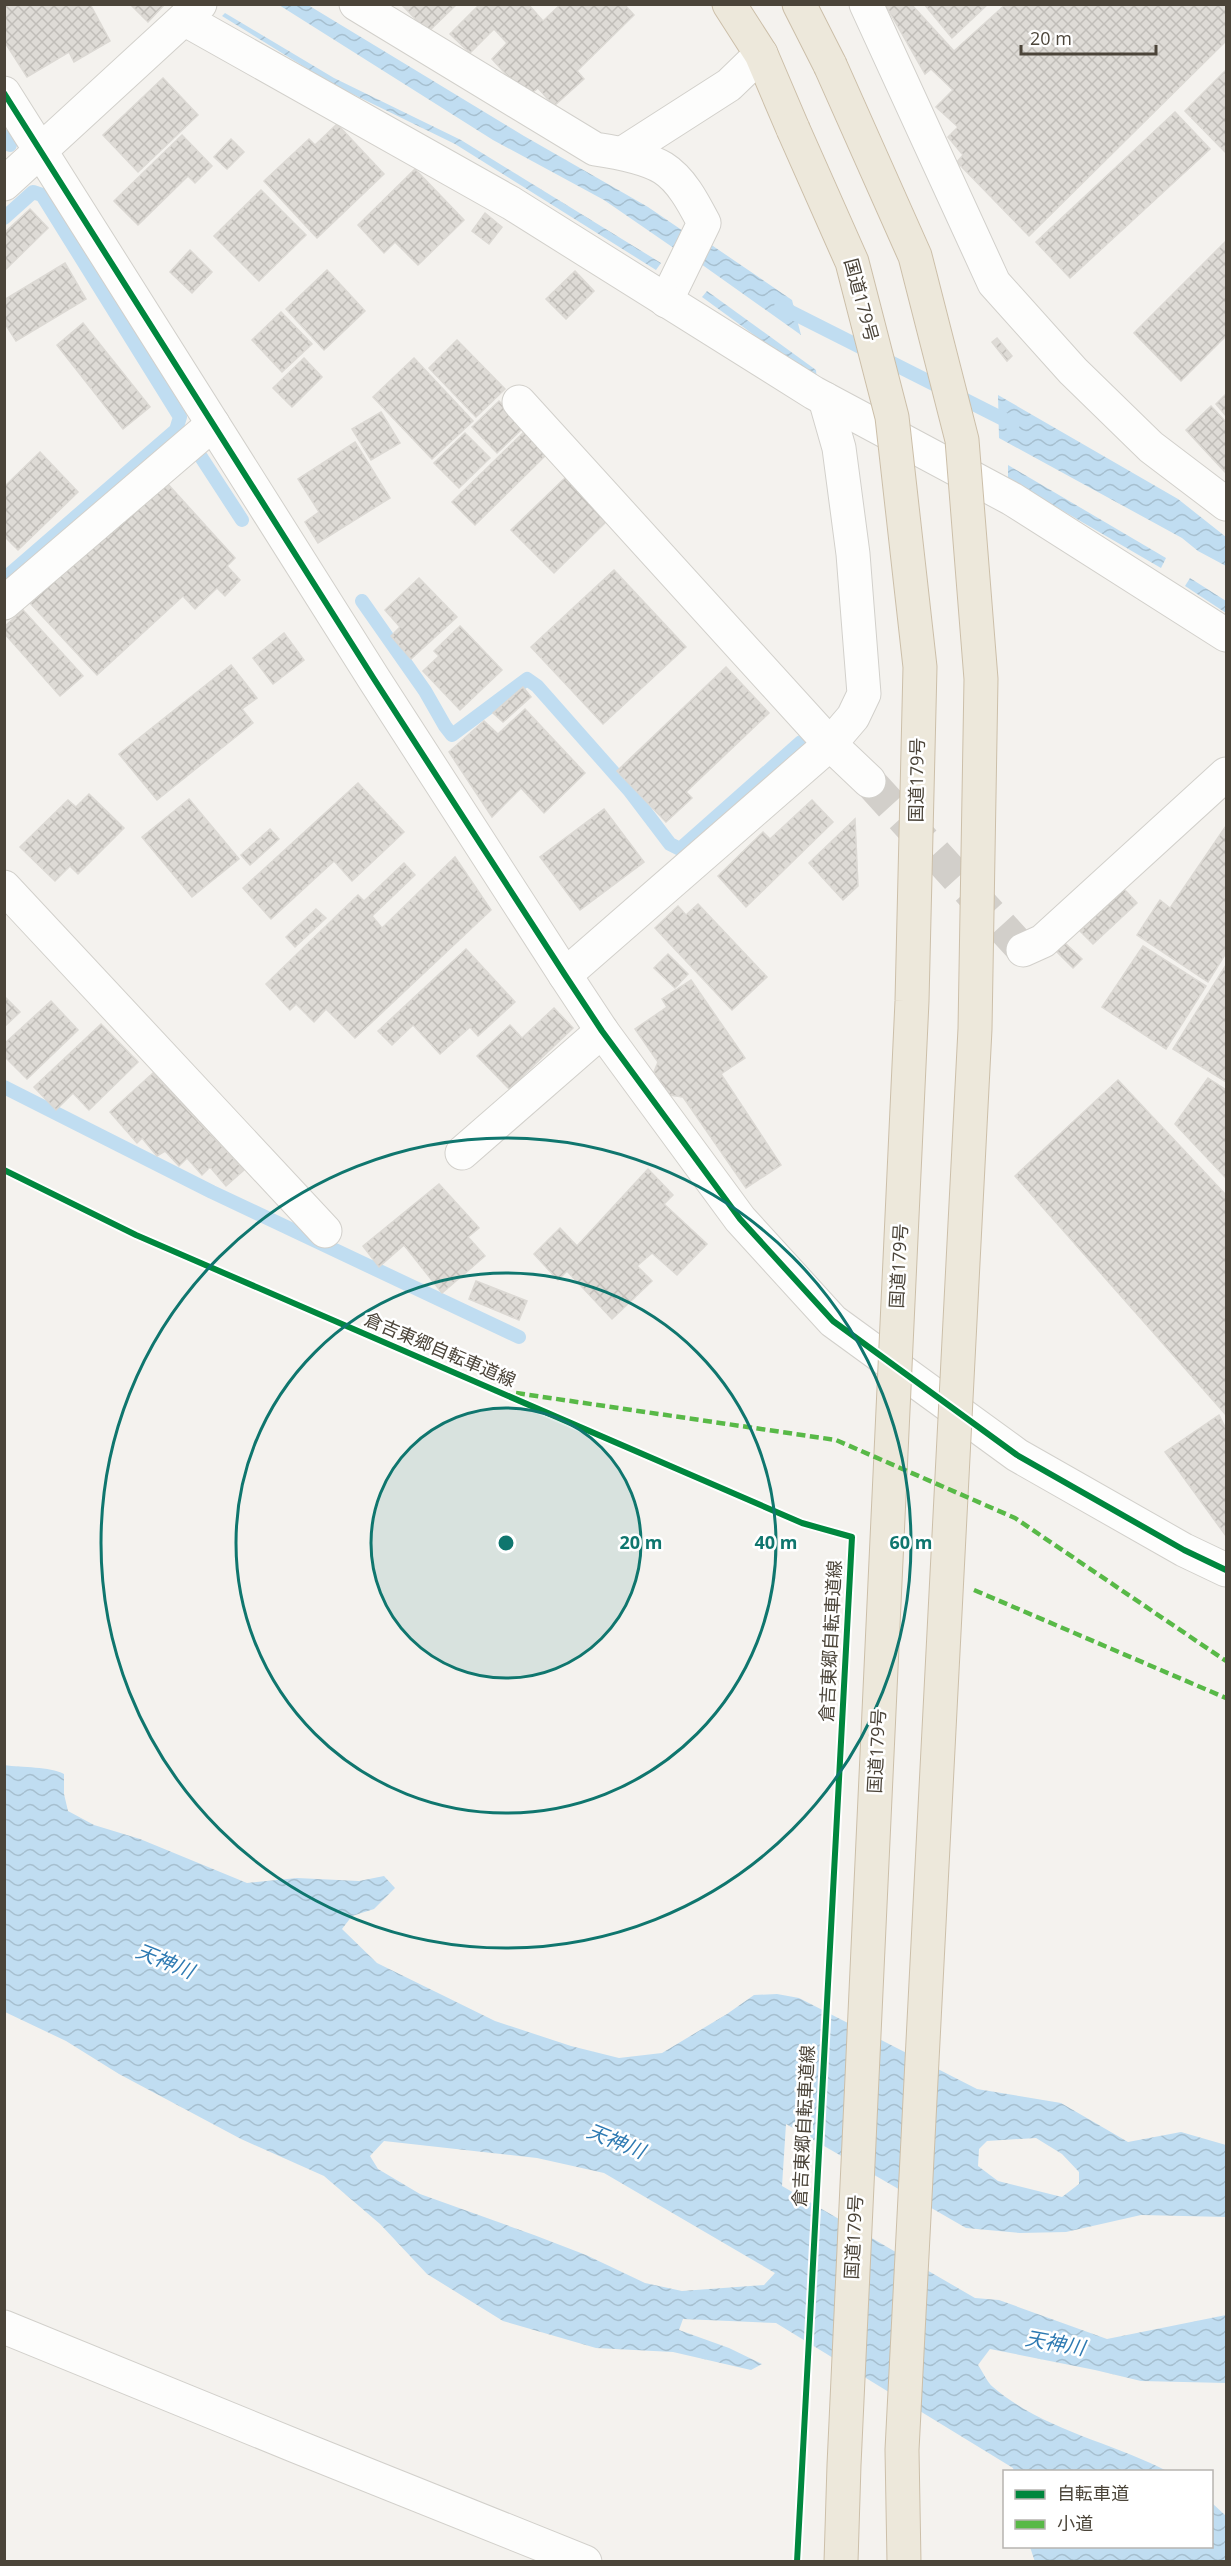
<svg xmlns="http://www.w3.org/2000/svg" width="1231" height="2566" viewBox="0 0 1231 2566" font-family="'Open Sans','Noto Sans JP',sans-serif">
<style>
.water{fill:url(#water-waves);fill-rule:evenodd}
.lines{fill:none;stroke-linecap:round;stroke-linejoin:round}
.stream{stroke:#c0ddf1;stroke-width:14}
.building{fill:url(#building-cross-hatch);stroke:#dcd9d4;stroke-width:1.5}
.minor-tunnel{stroke:#d2cfca;stroke-width:33;stroke-dasharray:33 16;stroke-linecap:butt}
.minor-casing{stroke:#d2d0cb;stroke-width:35}
.highway-casing{stroke:#ccbfa9;stroke-width:35}
.minor{stroke:#fdfdfc;stroke-width:33}
.highway{stroke:#ede8db;stroke-width:33}
.highway-bridge-casing{stroke:#ccbfa9;stroke-width:35;stroke-linecap:butt}
.highway-bridge{stroke:#ede8db;stroke-width:33}
.quiet{stroke:#58b947;stroke-width:4.5;stroke-dasharray:9 4.5;stroke-linecap:butt}
.cycleway-casing{stroke:#fff;stroke-width:10}
.cycleway{stroke:#00873e;stroke-width:6}
.ring{fill:none;stroke:#0f766e;stroke-width:3}
.labels{text-anchor:middle;stroke-width:5;stroke-linejoin:round;paint-order:stroke}
.street-label{font-size:18px;fill:#4b4439;stroke:#fff}
.water-label{font-size:20px;font-style:italic;fill:#2e7ab2;stroke:#fff}
.centre{fill:#0f766e;stroke:#fff;stroke-width:3}
.ring-label{font-size:18px;text-anchor:middle;font-weight:bold;fill:#0f766e;stroke:#fff;stroke-width:5;stroke-linejoin:round;paint-order:stroke}
</style>
<defs>
<pattern id="water-waves" width="16" height="10" patternUnits="userSpaceOnUse" patternTransform="scale(1.5)"><rect width="16" height="10" fill="#c0ddf1"/><path d="M0 5q4-4 8 0t8 0" fill="none" stroke="#a6bfcf"/></pattern>
<pattern id="building-cross-hatch" width="8" height="8" patternUnits="userSpaceOnUse" patternTransform="scale(1.5)"><rect width="8" height="8" fill="#dedbd6"/><path d="M0 0l8 8M0 8l8-8" fill="none" stroke="#c0bdb8"/></pattern>
</defs>
<rect width="100%" height="100%" fill="#f4f2ee"/>
<!-- water -->
<g class="water">
<polygon points="279,5 308,5 524,136 648,207 689,235 713,246 792,300 801,335 701,264 678,251 604,200 493,140"/>
<polygon points="225,13 334,78 461,140 661,263 656,270 455,144 332,84 222,16"/>
<polygon points="707,291 816,370 817,381 702,297"/>
<polygon points="998,395 1178,499 1226,537 1226,566 1198,551 1182,538 999,438"/>
<polygon points="1008,465 1166,558 1161,568 1008,479"/>
<polygon points="1190,578 1226,601 1226,613 1185,586"/>
<path d="M4 1765C23 1768 49 1766 64 1774V1794L68 1811 94 1825 140 1839 247 1883 297 1878 359 1881 384 1876 395 1888 374 1909 352 1916 342 1929 377 1963 495 2021 571 2046 619 2058 662 2053 727 2014 754 1995 777 1994 799 1998 977 2089 1061 2103 1128 2142 1181 2132 1226 2145V2217L1141 2215 1066 2232 1020 2233 966 2228 786 2124 782 2186 975 2298 999 2300 1107 2339 1226 2315V2383L1141 2381 1095 2370 990 2349 978 2365C983 2372 987 2382 993 2387 1043 2430 1111 2442 1167 2471H1014L1013 2468 776 2323 683 2319 679 2330 729 2348 762 2364 751 2370 673 2352 596 2348 503 2321 427 2274 380 2224 324 2176 241 2139 119 2074 66 2041 5 2012ZM1036 2138 1062 2154 1079 2172V2184L1062 2197 998 2181 978 2166 979 2149 987 2141ZM384 2141 537 2158 604 2173 775 2273 764 2285 682 2291 645 2283 586 2255 534 2235 420 2194 378 2169 370 2156Z"/>
<polygon points="1212,2503 1226,2516 1226,2561 1035,2562 1030,2547 1212,2546"/>
</g>
<g class="lines">
<!-- stream -->
<g class="stream">
<polyline points="4,136 10,145"/>
<polyline points="4,218 33,192 42,195 180,417 176,430 4,579"/>
<polyline points="781,307 1013,424"/>
<polyline points="201,457 242,520"/>
<polyline points="362,601 425,691 445,726 452,735 527,679 537,686 629,790 670,844 680,849 801,742"/>
<polyline points="4,1087 212,1192 519,1337"/>
</g>
</g>
<!-- building -->
<g class="building">
<polygon points="4,4 75,4 76,6 90,4 110,41 74,62 69,52 27,77 4,41"/>
<polygon points="130,4 165,4 148,22"/>
<polygon points="401,4 457,4 428,32"/>
<polygon points="480,4 528,4 543,21 561,4 624,4 634,15 577,71 584,79 554,106 538,88 527,97 492,59 507,43 494,29 470,53 450,34"/>
<polygon points="885,4 911,4 954,51 1006,4 1226,4 1226,41 1029,236 957,162 963,155 948,137 958,127 936,107 953,90 931,69 925,74"/>
<polygon points="924,4 988,4 952,38"/>
<polygon points="1226,70 1226,153 1185,111"/>
<polygon points="163,78 198,115 138,172 103,135"/>
<polygon points="1175,112 1210,149 1070,278 1036,242"/>
<polygon points="337,124 384,174 317,238 264,181 309,139 315,145"/>
<polygon points="182,135 212,166 195,183 188,176 138,225 114,201"/>
<polygon points="231,139 244,152 227,169 214,157"/>
<polygon points="415,169 464,220 418,265 395,242 384,253 358,225"/>
<polygon points="261,190 306,235 259,281 214,236"/>
<polygon points="30,209 48,228 4,271 4,233"/>
<polygon points="485,213 502,227 489,244 472,231"/>
<polygon points="1226,241 1226,336 1181,381 1134,333"/>
<polygon points="190,250 212,272 192,293 170,272"/>
<polygon points="65,263 86,299 16,341 4,322 4,300"/>
<polygon points="327,270 365,311 324,350 286,309"/>
<polygon points="575,271 594,291 566,319 546,299"/>
<polygon points="281,312 312,344 282,372 252,340"/>
<polygon points="83,323 150,407 123,429 57,345"/>
<polygon points="997,338 1012,356 1007,361 992,342"/>
<polygon points="457,340 505,389 476,417 429,368"/>
<polygon points="304,358 322,377 292,407 273,388"/>
<polygon points="414,358 473,421 432,459 373,397"/>
<polygon points="1226,394 1226,416 1216,404"/>
<polygon points="499,401 524,427 497,453 472,427"/>
<polygon points="1211,406 1226,422 1226,473 1186,430"/>
<polygon points="381,412 400,443 371,460 352,429"/>
<polygon points="527,429 549,452 475,525 452,502"/>
<polygon points="465,433 490,458 459,488 434,463"/>
<polygon points="355,442 390,498 318,543 305,522 319,512 298,479"/>
<polygon points="40,452 78,492 18,550 4,536 4,487"/>
<polygon points="566,477 608,520 554,573 511,530"/>
<polygon points="166,482 235,558 227,566 240,580 225,596 217,588 195,609 183,596 97,675 30,603"/>
<polygon points="614,570 686,647 603,724 531,647"/>
<polygon points="419,578 457,617 411,659 391,636 400,627 385,610"/>
<polygon points="23,610 83,676 60,696 4,633 4,627"/>
<polygon points="460,626 502,670 460,710 423,671 439,656 434,651"/>
<polygon points="284,633 304,660 273,684 253,658"/>
<polygon points="231,665 257,698 242,709 253,723 157,800 119,754"/>
<polygon points="726,667 769,713 686,792 692,798 666,822 617,771"/>
<polygon points="523,687 531,697 503,722 493,713"/>
<polygon points="525,709 585,773 544,813 521,788 492,817 449,752 484,721 498,734"/>
<polygon points="358,783 404,832 352,881 334,861 271,919 243,888"/>
<polygon points="89,794 124,828 78,874 70,866 55,881 20,847 68,800 76,807"/>
<polygon points="189,799 239,859 192,897 142,837"/>
<polygon points="812,800 833,822 746,907 718,876 763,832 770,839"/>
<polygon points="604,809 644,862 580,910 540,857"/>
<polygon points="855,819 858,886 843,900 809,863"/>
<polygon points="1226,826 1226,953 1208,982 1137,935 1160,900 1170,908"/>
<polygon points="270,829 279,839 250,865 241,855"/>
<polygon points="455,857 491,910 355,1038 326,1009 314,1022 296,1004 290,1010 266,984 358,895 364,901 404,863 415,875 372,916 382,928"/>
<polygon points="1124,889 1137,903 1093,944 1080,931"/>
<polygon points="698,904 767,977 732,1010 655,928 678,906 686,915"/>
<polygon points="316,909 326,918 295,947 286,937"/>
<polygon points="1065,943 1082,959 1073,968 1056,951"/>
<polygon points="1143,946 1206,986 1166,1049 1102,1007"/>
<polygon points="466,949 515,1002 478,1036 470,1027 440,1054 413,1025 392,1045 378,1031"/>
<polygon points="668,954 688,974 675,988 654,968"/>
<polygon points="1226,965 1226,1082 1173,1049"/>
<polygon points="691,980 745,1058 721,1074 781,1165 746,1188 683,1097 669,1095 654,1072 658,1062 635,1029 667,1007 662,999"/>
<polygon points="4,996 20,1012 4,1027"/>
<polygon points="51,1001 78,1030 27,1079 4,1056 4,1044"/>
<polygon points="554,1008 573,1028 509,1089 477,1056 510,1025 522,1038"/>
<polygon points="101,1024 138,1062 89,1110 73,1093 56,1110 34,1087"/>
<polygon points="153,1073 244,1170 226,1186 210,1167 202,1175 187,1158 179,1166 165,1151 157,1156 142,1138 137,1143 110,1112"/>
<polygon points="1208,1078 1226,1090 1226,1178 1175,1124"/>
<polygon points="1118,1080 1226,1195 1226,1415 1015,1176"/>
<polygon points="648,1169 673,1195 664,1204 707,1244 677,1275 652,1253 637,1266 652,1281 612,1319 567,1271 558,1280 534,1254 560,1228 577,1246"/>
<polygon points="439,1184 479,1228 468,1237 485,1256 442,1293 404,1245 379,1267 363,1246"/>
<polygon points="476,1281 527,1301 519,1320 469,1299"/>
<polygon points="1219,1415 1226,1429 1226,1536 1165,1452"/>
</g>
<g class="lines">
<!-- minor-tunnel -->
<polyline class="minor-tunnel" points="869,781 1023,950"/>
<!-- minor casing -->
<g class="minor-casing">
<g id="minor">
<path d="M356 4 595 149C615 152 645 157 663 168 682 180 694 204 704 223L666 301"/>
<polyline points="866,4 994,283 1073,371 1151,447 1226,504"/>
<polyline points="184,19 511,203 814,393 1012,499 1226,635"/>
<polyline points="4,93 374,679 565,975 602,1031 740,1219 833,1321 1017,1455 1184,1550 1226,1570"/>
<polyline points="623,153 729,85 761,54"/>
<polyline points="4,184 200,4"/>
<polyline points="519,402 830,744 869,781"/>
<polyline points="4,603 213,424"/>
<polyline points="4,887 325,1231"/>
<polyline points="1023,950 1043,941 1226,774"/>
<polyline points="565,975 830,744 853,717 864,694 853,554 839,448 825,399"/>
<polyline points="462,1153 602,1031"/>
<polyline points="4,2327 298,2447 585,2562"/>
</g>
</g>
<!-- highway casing -->
<g class="highway-casing">
<g id="highway">
<polyline points="729,4 761,54 793,129"/>
<polyline points="799,4 830,65"/>
</g>
</g>
<!-- minor -->
<use href="#minor" class="minor"/>
<!-- highway -->
<use href="#highway" class="highway"/>
<!-- highway-bridge casing -->
<g class="highway-bridge-casing">
<g id="highway-bridge">
<polyline points="830,65 915,256 962,440 981,679 975,1029 902,2450 904,2562"/>
<polyline points="793,129 852,262 892,417 920,667 912,1001 844,2465 841,2562"/>
</g>
</g>
<!-- highway-bridge -->
<use href="#highway-bridge" class="highway-bridge"/>
<!-- quiet -->
<g class="quiet">
<polyline points="516,1393 836,1440 1015,1518 1226,1661"/>
<polyline points="974,1590 1226,1698"/>
</g>
<!-- cycleway casing -->
<g class="cycleway-casing">
<g id="cycleway">
<polyline points="4,93 374,679 565,975 602,1031 740,1219 833,1321 1017,1455 1184,1550 1226,1570"/>
<polyline points="4,1170 136,1235 802,1523 852,1537 797,2562"/>
</g>
</g>
<!-- cycleway -->
<use href="#cycleway" class="cycleway"/>
</g>
<!-- distance rings -->
<circle cx="506" cy="1543" r="135" fill="#0f766e" fill-opacity=".12"/>
<g class="ring">
<circle cx="506" cy="1543" r="135"/>
<circle cx="506" cy="1543" r="270"/>
<circle cx="506" cy="1543" r="405"/>
</g>
<g class="labels">
<!-- street labels -->
<g class="street-label">
<text transform="translate(861 300) rotate(75)" y="6">国道179号</text>
<text transform="translate(917 780) rotate(-89)" y="6">国道179号</text>
<text transform="translate(899 1266) rotate(-87)" y="6">国道179号</text>
<text transform="translate(440 1350) rotate(23)" y="6">倉吉東郷自転車道線</text>
<text transform="translate(831 1641) rotate(-87)" y="6">倉吉東郷自転車道線</text>
<text transform="translate(877 1751) rotate(-87)" y="6">国道179号</text>
<text transform="translate(804 2126) rotate(-87)" y="6">倉吉東郷自転車道線</text>
<text transform="translate(854 2237) rotate(-87)" y="6">国道179号</text>
</g>
<!-- water labels -->
<g class="water-label">
<text transform="translate(165 1961) rotate(22)" y="7">天神川</text>
<text transform="translate(616 2141) rotate(22)" y="7">天神川</text>
<text transform="translate(1055 2343) rotate(10)" y="7">天神川</text>
</g>
</g>
<circle cx="506" cy="1543" r="9" class="centre"/>
<g class="ring-label">
<text x="641" y="1549">20 m</text>
<text x="776" y="1549">40 m</text>
<text x="911" y="1549">60 m</text>
</g>
<!-- border -->
<rect width="1231" height="2566" fill="none" stroke="#4b4439" stroke-width="12"/>
<!-- legend -->
<rect x="1003" y="2470" width="210" height="78" fill="#ffffff" stroke="#b7b4b0" stroke-width="1.5"/>
<rect x="1015" y="2490" width="30" height="9" fill="#00873e" stroke="#b7b4b0" stroke-width="1.5"/>
<text x="1057" y="2500" font-size="18" fill="#4b4439">自転車道</text>
<rect x="1015" y="2520" width="30" height="9" fill="#58b947" stroke="#b7b4b0" stroke-width="1.5"/>
<text x="1057" y="2530" font-size="18" fill="#4b4439">小道</text>
<!-- scale -->
<path d="M1021 45v9h135v-9" fill="none" stroke="#4b4439" stroke-width="3"/>
<text x="1030" y="45" font-size="18" fill="#4b4439" stroke="#ffffff" stroke-width="4.5" paint-order="stroke">20 m</text>
</svg>
